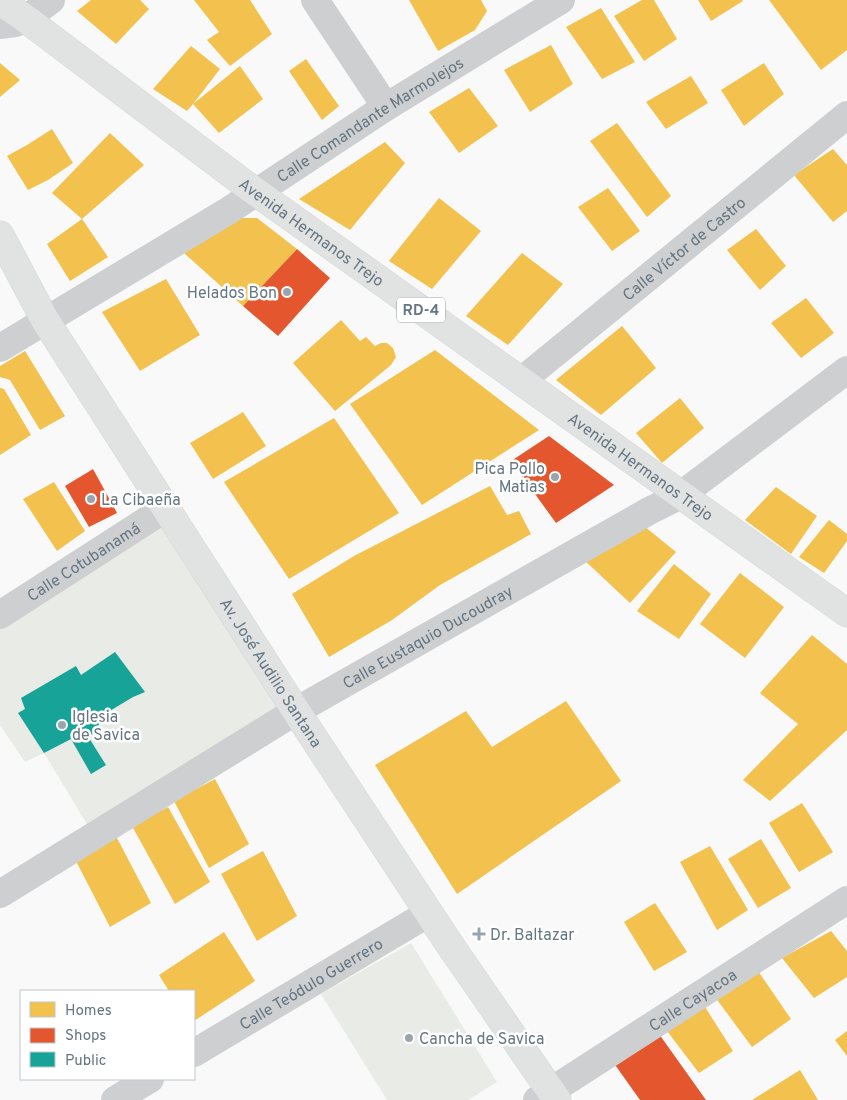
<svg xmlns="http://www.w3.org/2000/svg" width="847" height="1100" viewBox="0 0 847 1100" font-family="Overpass,sans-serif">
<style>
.green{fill:#e8ebe6}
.homes{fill:#f2c14e}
.shops{fill:#e4572e}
.public{fill:#17a398}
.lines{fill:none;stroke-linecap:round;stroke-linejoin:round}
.secondary-casing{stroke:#d5d6d7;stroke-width:29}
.primary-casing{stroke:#d5d6d7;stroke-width:29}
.street{stroke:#cecfd0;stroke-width:28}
.secondary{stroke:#e1e2e2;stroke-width:28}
.primary{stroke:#e1e2e2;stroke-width:28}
.poi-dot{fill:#99a4ac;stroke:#fff;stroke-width:2}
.labels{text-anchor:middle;stroke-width:5;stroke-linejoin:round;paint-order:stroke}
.shield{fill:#fff;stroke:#939fa8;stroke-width:1}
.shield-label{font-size:15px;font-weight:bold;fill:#657683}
.street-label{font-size:16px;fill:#657683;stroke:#fff}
.poi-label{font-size:16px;fill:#657683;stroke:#fff;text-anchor:start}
</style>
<rect width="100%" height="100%" fill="#f9f9f9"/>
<!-- green -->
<g class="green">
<polygon points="166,508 296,711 94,836 44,753 25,762 0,725 0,615"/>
<polygon points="411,943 497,1082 468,1100 387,1100 321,994"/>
</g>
<!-- homes -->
<g class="homes">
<polygon points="91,0 140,0 149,9 116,44 77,11"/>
<polygon points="194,0 250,0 272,34 230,66 207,40 219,32"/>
<polygon points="409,0 481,0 487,11 475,30 438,51"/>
<polygon points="642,0 654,0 677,39 644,61 614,16"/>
<polygon points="698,0 742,0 743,1 711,21"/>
<polygon points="769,0 847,0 847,50 821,70"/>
<polygon points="601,8 635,62 602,79 566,27"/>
<polygon points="551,45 573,84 530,112 504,70"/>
<polygon points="191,46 220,69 193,104 240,66 263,99 219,133 193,104 187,111 153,89"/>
<polygon points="306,59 339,106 322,120 289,71"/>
<polygon points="0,63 20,80 0,97"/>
<polygon points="764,63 784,94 744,126 721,90"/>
<polygon points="691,76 708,103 666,129 646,102"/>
<polygon points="469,88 498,126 459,153 429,112"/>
<polygon points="617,123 671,196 647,217 590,141"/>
<polygon points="52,129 73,163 48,180 28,190 7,156 27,145"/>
<polygon points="110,133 144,165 82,219 52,193"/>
<polygon points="385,142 405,163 350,230 299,199"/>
<polygon points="833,149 847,165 847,211 833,222 794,175"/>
<polygon points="608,188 640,231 612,251 578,207"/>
<polygon points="439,198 481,231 432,289 389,261"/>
<polygon points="236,218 257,218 297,249 243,306 184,253"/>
<polygon points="82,219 108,257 70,281 47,244"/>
<polygon points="756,229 786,266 760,290 727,250"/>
<polygon points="522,253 563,284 508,345 466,316"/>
<polygon points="166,279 200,335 140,371 102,312"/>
<polygon points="806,298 834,333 801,358 771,323"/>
<polygon points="341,320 360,341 366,337 375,346 381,343 387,343 393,348 396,357 391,365 335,411 293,363"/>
<polygon points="622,326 656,368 601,415 556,380"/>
<polygon points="435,350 539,430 422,505 350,404"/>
<polygon points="25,351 65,416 40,430 10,380 0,377 0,366"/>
<polygon points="0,388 4,389 31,435 0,455"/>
<polygon points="680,398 704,428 662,463 636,433"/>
<polygon points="243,412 266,446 213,479 190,443"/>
<polygon points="334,418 399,513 289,579 224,482"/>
<polygon points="54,482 85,531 57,551 23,499"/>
<polygon points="490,486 507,515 519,511 531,534 440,585 392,620 329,657 292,594 354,556"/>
<polygon points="776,487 817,516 791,554 745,520"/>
<polygon points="829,520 847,534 847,541 824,573 799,557"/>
<polygon points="644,526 676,552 630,603 582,558"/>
<polygon points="674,564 711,594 679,639 637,611"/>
<polygon points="740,573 784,607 745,658 700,624"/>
<polygon points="812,635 847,664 847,730 770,801 743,780 798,724 760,693"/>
<polygon points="566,701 621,781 457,894 375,765 466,711 492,747"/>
<polygon points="215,779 249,844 209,868 174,801"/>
<polygon points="802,803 833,852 799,872 769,823"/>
<polygon points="168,807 210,882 175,904 132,826"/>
<polygon points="117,838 151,903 110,927 76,861"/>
<polygon points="761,839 791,888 758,908 728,859"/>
<polygon points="710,846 748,910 717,930 680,862"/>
<polygon points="263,851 297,916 257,941 221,874"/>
<polygon points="655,903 687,952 654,971 624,922"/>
<polygon points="831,931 847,951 847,977 814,998 782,958"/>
<polygon points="224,932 255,981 194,1021 194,991 169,991 159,975"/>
<polygon points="758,971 791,1019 752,1047 715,997"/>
<polygon points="705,1007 733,1051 699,1073 667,1031"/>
<polygon points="847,1031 847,1056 835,1040"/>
<polygon points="800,1070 818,1100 752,1100"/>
</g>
<!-- shops -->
<g class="shops">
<polygon points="297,249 330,278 278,336 243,306"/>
<polygon points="549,436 614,485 556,523 511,461"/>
<polygon points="93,469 117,513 89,527 65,486"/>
<polygon points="659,1034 706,1100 640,1100 613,1062"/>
</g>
<!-- public -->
<polygon class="public" points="115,652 145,692 133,697 108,712 89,738 106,765 91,774 71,739 44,753 18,713 25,709 21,698 76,666 81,675"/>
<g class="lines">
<!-- secondary casing -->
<g class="secondary-casing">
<g id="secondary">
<path id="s7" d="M0 235 45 320 296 711 450 945 557 1100"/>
</g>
</g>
<!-- primary casing -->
<g class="primary-casing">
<g id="primary">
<path id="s8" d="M0 1 26 19 246 185 847 613"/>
</g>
</g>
<!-- street -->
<g class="street">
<polyline points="315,0 386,107"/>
<polyline points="0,25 15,23 26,19 51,0"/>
<path id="s1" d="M0 348 228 211 386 107 561 0"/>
<path id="s2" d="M521 381 847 115"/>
<path id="s3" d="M0 615 166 508"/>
<path id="s4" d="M0 894 296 711 649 511 681 495 847 370"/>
<path id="s5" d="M194 1053 429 913"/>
<polyline points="115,1100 150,1079"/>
<path id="s6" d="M537 1100 847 900"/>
</g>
<!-- secondary -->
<use href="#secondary" class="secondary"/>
<!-- primary -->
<use href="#primary" class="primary"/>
</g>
<!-- markers -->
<g class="poi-dot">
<circle cx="287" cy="292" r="5"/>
<circle cx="555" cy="477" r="5"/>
<circle cx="91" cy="499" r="5"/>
<circle cx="62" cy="725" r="5"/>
<path d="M476.5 926.5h5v5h5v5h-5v5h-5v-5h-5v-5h5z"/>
<circle cx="409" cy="1038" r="5"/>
</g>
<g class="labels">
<!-- shield labels -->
<rect class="shield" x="397" y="297.5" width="48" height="25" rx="4"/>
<g class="shield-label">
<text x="421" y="315">RD-4</text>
</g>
<!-- street labels -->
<g class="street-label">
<text dy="6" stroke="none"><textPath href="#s1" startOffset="435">Calle Comandante Marmolejos</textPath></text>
<text dy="6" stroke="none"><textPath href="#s8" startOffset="388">Avenida Hermanos Trejo</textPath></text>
<text dy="6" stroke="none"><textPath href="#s2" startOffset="210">Calle Víctor de Castro</textPath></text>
<text dy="6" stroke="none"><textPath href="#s8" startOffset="792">Avenida Hermanos Trejo</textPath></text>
<text dy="6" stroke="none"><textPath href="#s3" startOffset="99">Calle Cotubanamá</textPath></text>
<text dy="6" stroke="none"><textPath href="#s4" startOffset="499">Calle Eustaquio Ducoudray</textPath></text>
<text dy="6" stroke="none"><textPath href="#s7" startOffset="515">Av. José Audilio Santana</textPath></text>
<text dy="6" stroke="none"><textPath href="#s5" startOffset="136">Calle Teódulo Guerrero</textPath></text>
<text dy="6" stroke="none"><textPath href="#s6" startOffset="185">Calle Cayacoa</textPath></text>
</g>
<!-- poi labels -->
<g class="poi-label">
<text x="277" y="298" text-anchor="end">Helados Bon</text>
<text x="545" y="474" text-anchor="end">Pica Pollo<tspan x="545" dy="18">Matias</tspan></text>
<text x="101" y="505">La Cibaeña</text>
<text x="72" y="722">Iglesia<tspan x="72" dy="18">de Savica</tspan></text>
<text x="490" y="940">Dr. Baltazar</text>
<text x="419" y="1044">Cancha de Savica</text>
</g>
</g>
<!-- legend -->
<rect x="20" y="990" width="175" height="90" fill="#ffffff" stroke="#c1c8cd"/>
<rect x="30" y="1002" width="25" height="15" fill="#f2c14e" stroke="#c1c8cd"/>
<text x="65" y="1015" font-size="15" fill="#657683">Homes</text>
<rect x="30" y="1028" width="25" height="15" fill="#e4572e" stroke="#c1c8cd"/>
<text x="65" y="1040" font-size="15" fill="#657683">Shops</text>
<rect x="30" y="1052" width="25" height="15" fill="#17a398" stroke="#c1c8cd"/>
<text x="65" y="1065" font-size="15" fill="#657683">Public</text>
</svg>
